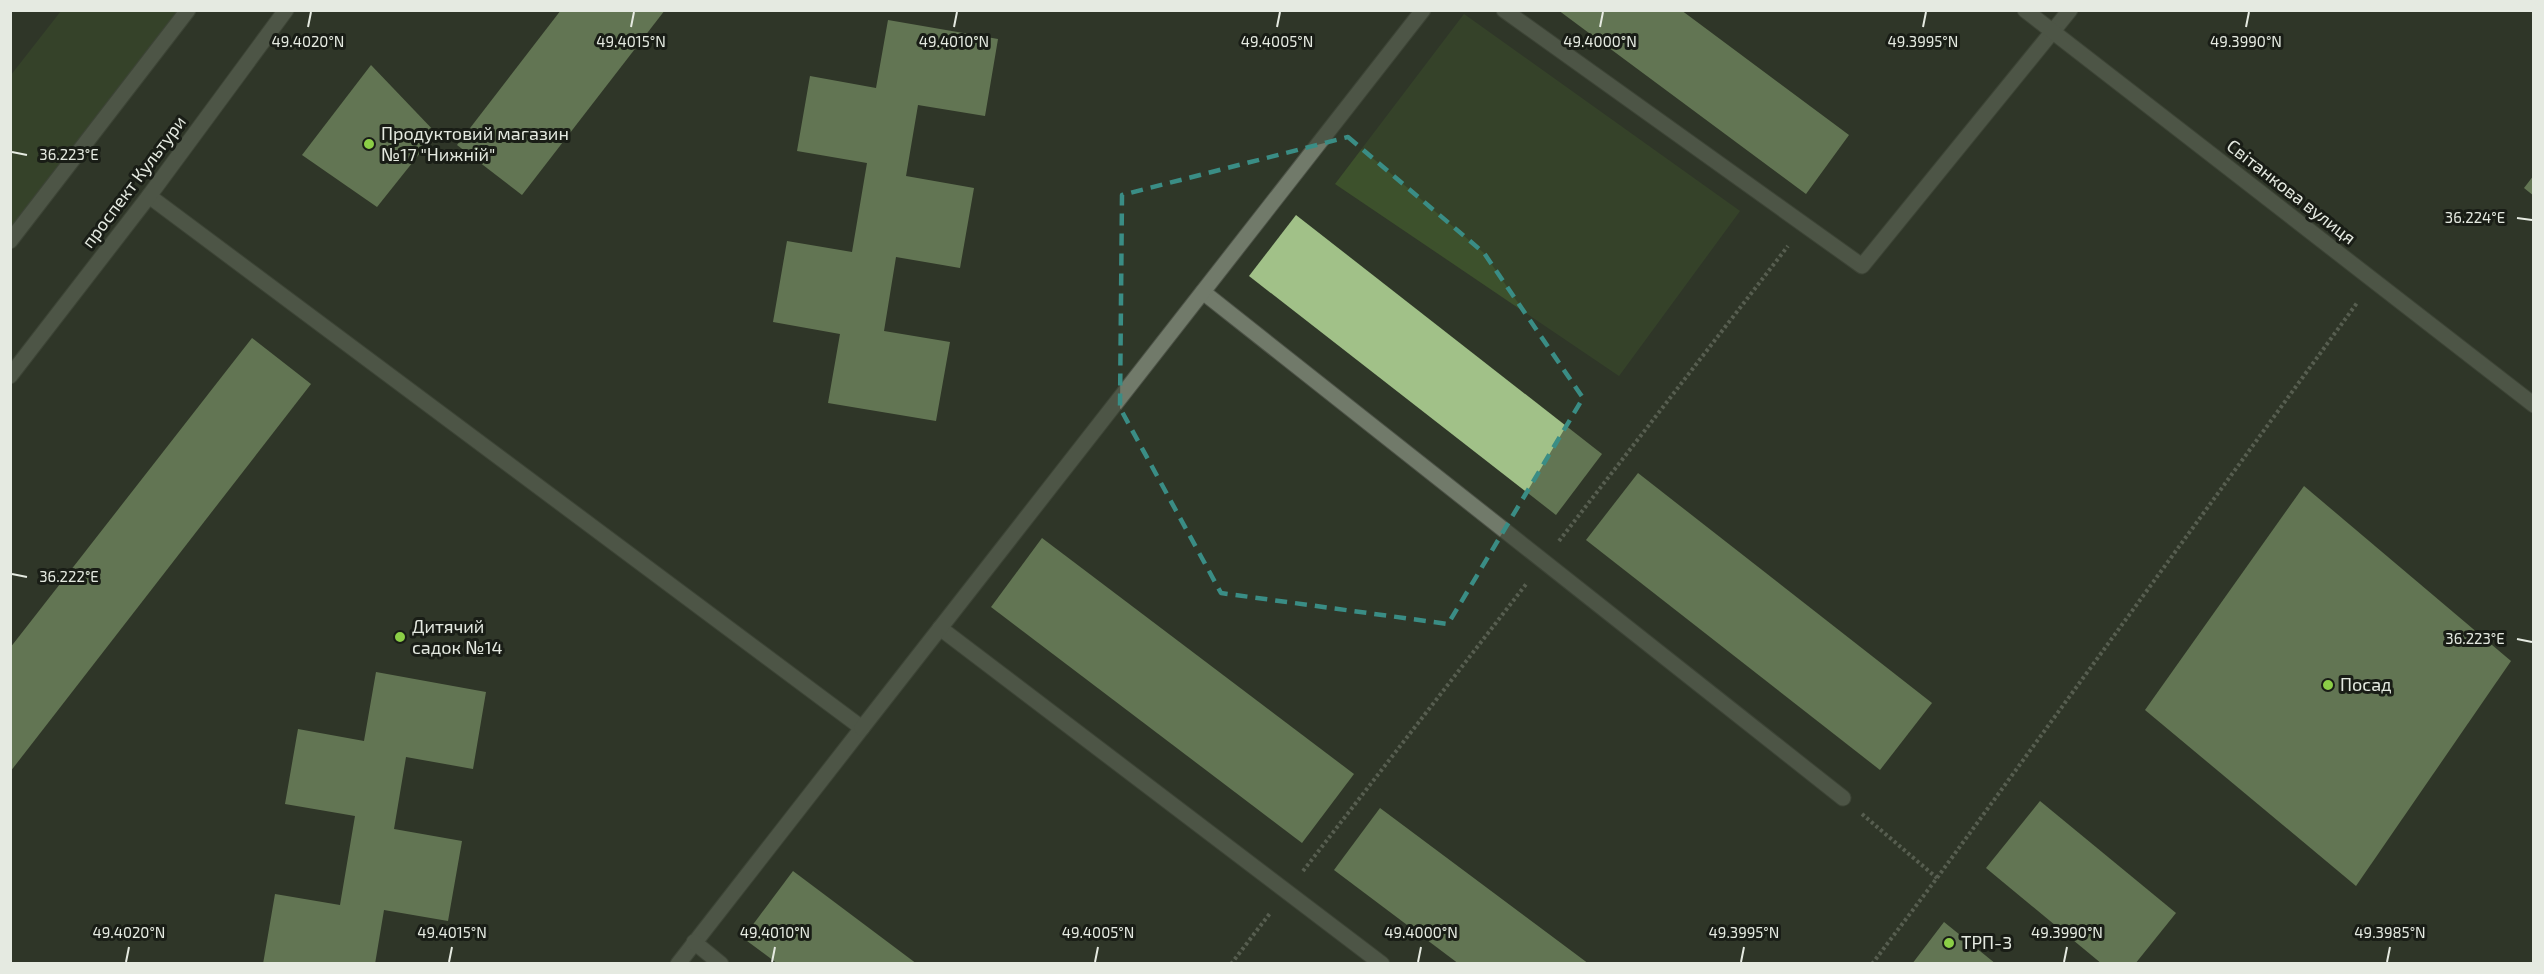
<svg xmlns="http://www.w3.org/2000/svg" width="2544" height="974" viewBox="0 0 2544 974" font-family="'Exo 2',sans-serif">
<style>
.green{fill:#3d512c}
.building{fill:#a1c188}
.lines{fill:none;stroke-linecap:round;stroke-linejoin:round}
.minor-casing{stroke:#4d5347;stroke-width:17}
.path{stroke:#888e82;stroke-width:4;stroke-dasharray:3 3;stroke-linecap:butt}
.minor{stroke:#717a6a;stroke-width:15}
.marked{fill:none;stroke:#3a8d85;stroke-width:4.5;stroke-dasharray:12 8;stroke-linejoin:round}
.ticks{fill:none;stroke:#e5eae1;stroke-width:2}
.poi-dot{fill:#8bce46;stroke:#191d16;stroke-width:2}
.labels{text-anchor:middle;stroke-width:6;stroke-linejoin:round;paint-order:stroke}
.poi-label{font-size:18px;fill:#e5eae1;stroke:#191d16;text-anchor:start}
.street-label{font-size:18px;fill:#e5eae1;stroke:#191d16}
.ticks-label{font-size:15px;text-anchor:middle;fill:#e5eae1;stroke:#191d16;stroke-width:6;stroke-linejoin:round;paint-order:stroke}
</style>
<rect width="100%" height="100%" fill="#2f3728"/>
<!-- green -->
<g class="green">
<polygon points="61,11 188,11 11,241 11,75"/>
<polygon points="1464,14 1740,211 1619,376 1335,184"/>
</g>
<!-- building -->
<g class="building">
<polygon points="561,10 665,10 522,195 457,145"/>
<polygon points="1558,10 1681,10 1849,135 1806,194"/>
<polygon points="888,20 998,39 985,116 918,105 906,176 974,188 960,268 896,257 884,331 950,342 936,421 828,403 840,334 773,322 787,241 852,252 867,163 797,151 810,76 876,88"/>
<polygon points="371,65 436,133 377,207 302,155"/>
<polygon points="2534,175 2534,196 2524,188"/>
<polygon points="1296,215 1602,454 1556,515 1249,276"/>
<polygon points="252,338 311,384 10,772 10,648"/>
<polygon points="1638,473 1932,703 1880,770 1586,540"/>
<polygon points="2304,486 2511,661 2356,886 2145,710"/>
<polygon points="1042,538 1354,774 1302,843 991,607"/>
<polygon points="376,672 486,692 473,769 406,757 394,829 462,841 448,921 384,910 375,964 263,964 275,894 340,905 355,816 285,804 298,729 364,741"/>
<polygon points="2040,801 2176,913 2135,964 2102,964 1986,868"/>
<polygon points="1380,808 1589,964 1459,964 1334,870"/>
<polygon points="793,871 917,964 778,964 743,938"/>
<polygon points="1944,922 1996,964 1912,964"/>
</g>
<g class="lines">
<!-- minor casing -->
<g class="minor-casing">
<g id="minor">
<polyline points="1504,10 1862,266 2070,10"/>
<polyline points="2025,10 2534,405"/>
<polyline points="149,196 862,728 678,964"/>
<polyline points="10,241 188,10"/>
<polyline points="1203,292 1843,798"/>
<polyline points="10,376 149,196 286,10"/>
<polyline points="940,628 1382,964"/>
<polyline points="862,728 1423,10"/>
<polyline points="694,942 721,964"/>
</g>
</g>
<!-- path -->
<g class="path">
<polyline points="1559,541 1788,246"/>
<polyline points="1862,814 1937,878"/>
<polyline points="1303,871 1527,583"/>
<polyline points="1231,964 1271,912"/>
<polyline points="1872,964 1937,878 2357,303"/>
</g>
<!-- minor -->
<use href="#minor" class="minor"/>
</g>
<!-- marked area -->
<path d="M0 0H2544V974H0ZM1348 137 1484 253 1583 398 1448 624 1221 593 1120 408 1122 195Z" fill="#2f3728" fill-opacity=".55" fill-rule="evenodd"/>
<path class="marked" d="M1348 137 1484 253 1583 398 1448 624 1221 593 1120 408 1122 195Z"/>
<!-- ticks -->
<path class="ticks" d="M308 27 311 12M631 27 634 12M954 27 957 12M1277 27 1280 12M1600 27 1603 12M1923 27 1926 12M2246 27 2249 12M12 152 27 155M2517 218 2532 220M12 574 27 577M2517 639 2532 642M126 962 129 947M449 962 452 947M772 962 775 947M1095 962 1098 947M1418 962 1421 947M1741 962 1744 947M2064 962 2067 947M2387 962 2390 947"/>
<!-- markers -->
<g class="poi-dot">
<circle cx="369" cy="144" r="6"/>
<circle cx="400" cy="637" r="6"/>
<circle cx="2328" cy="685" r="6"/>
<circle cx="1949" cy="943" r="6"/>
</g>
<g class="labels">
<!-- poi labels -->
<g class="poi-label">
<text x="381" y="140">Продуктовий магазин<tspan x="381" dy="21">№17 "Нижній"</tspan></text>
<text x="412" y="633">Дитячий<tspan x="412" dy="21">садок №14</tspan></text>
<text x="2340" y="691">Посад</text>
<text x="1961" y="949">ТРП-3</text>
</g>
<!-- street labels -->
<g class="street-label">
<text transform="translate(134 182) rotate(-53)" y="6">проспект Культури</text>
<text transform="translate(2291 192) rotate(38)" y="6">Світанкова вулиця</text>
</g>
</g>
<g class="ticks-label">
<text x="308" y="47">49.4020°N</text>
<text x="631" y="47">49.4015°N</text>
<text x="954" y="47">49.4010°N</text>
<text x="1277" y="47">49.4005°N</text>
<text x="1600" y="47">49.4000°N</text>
<text x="1923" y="47">49.3995°N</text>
<text x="2246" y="47">49.3990°N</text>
<text x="69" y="160">36.223°E</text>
<text x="2475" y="223">36.224°E</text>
<text x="69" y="582">36.222°E</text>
<text x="2475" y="644">36.223°E</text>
<text x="129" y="938">49.4020°N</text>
<text x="452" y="938">49.4015°N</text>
<text x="775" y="938">49.4010°N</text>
<text x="1098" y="938">49.4005°N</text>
<text x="1421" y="938">49.4000°N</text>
<text x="1744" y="938">49.3995°N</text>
<text x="2067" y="938">49.3990°N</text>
<text x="2390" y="938">49.3985°N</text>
</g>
<!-- border -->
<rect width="2544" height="974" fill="none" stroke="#e5eae1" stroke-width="24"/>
</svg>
